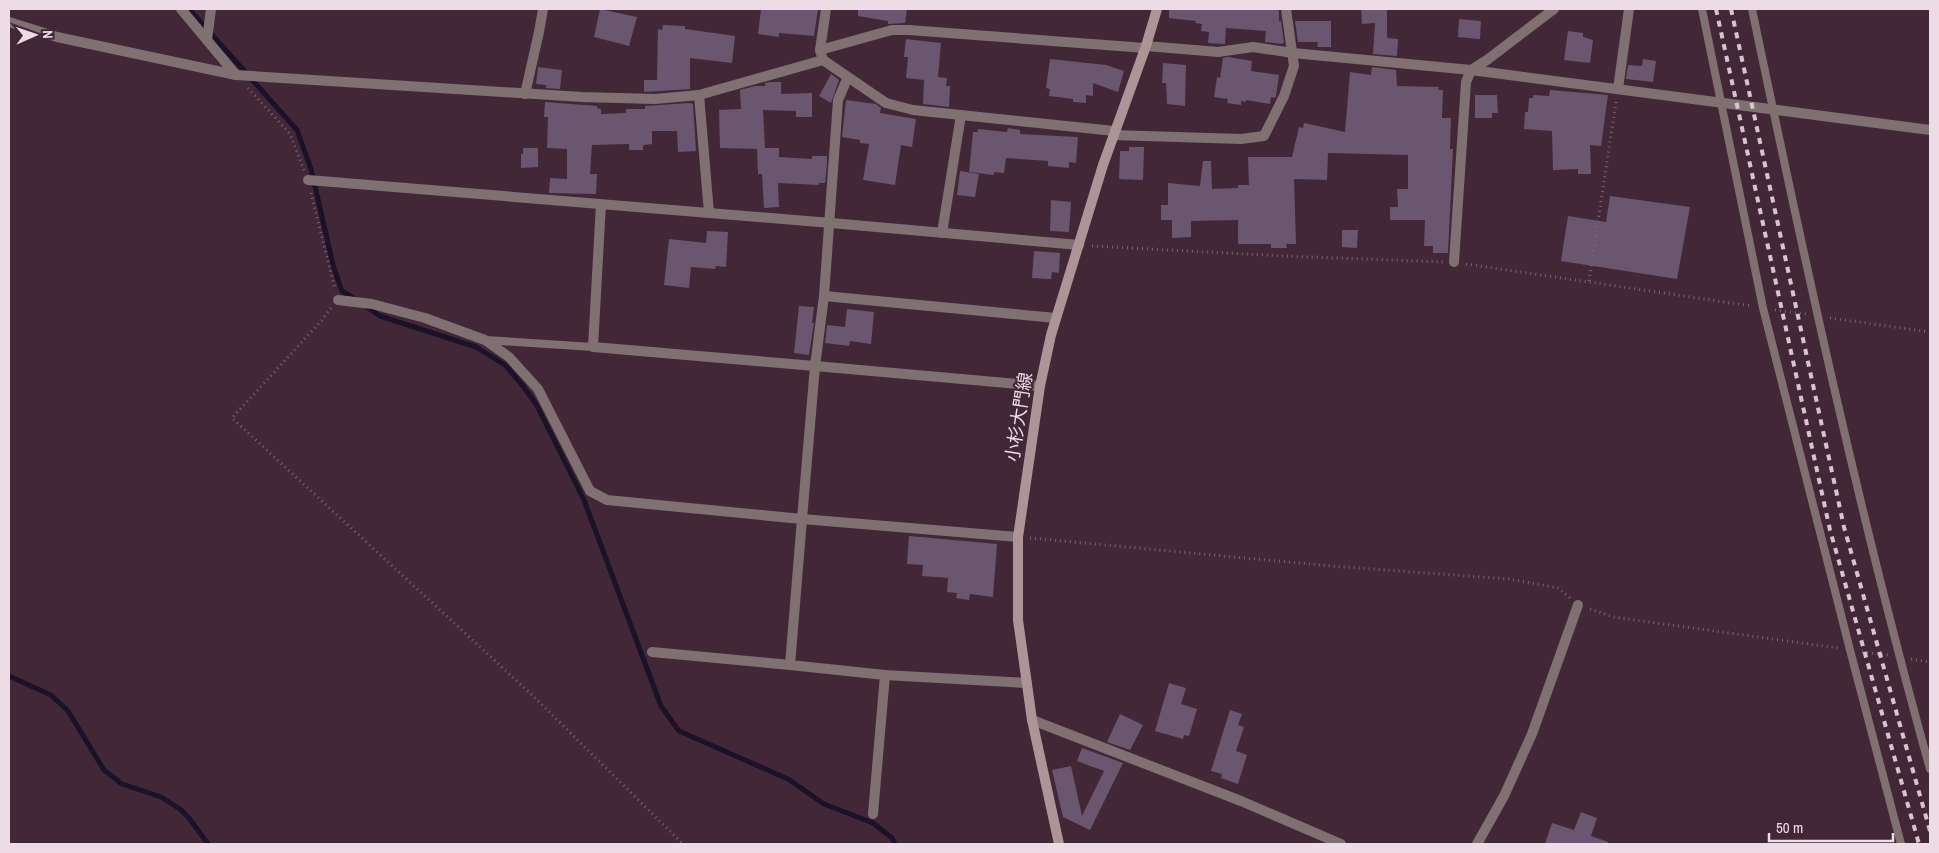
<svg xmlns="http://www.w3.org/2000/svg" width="1939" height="853" viewBox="0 0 1939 853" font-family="'Archivo Narrow','Noto Sans JP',sans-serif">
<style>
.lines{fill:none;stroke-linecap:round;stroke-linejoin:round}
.stream{stroke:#191228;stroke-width:5}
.building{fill:#6b566f}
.path{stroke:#7b6471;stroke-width:3;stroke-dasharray:1 4;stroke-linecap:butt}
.service{stroke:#807072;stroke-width:8}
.minor{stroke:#807072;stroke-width:10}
.secondary{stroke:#ac9497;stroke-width:10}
.rail{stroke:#d7c5ce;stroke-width:4;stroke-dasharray:6 6;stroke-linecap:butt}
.labels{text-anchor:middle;stroke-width:4.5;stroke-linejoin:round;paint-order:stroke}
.street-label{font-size:18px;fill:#eddce5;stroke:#422736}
</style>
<rect width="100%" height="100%" fill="#422736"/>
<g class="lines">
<!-- stream -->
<g class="stream">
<polyline points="189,9 297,130 311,169 333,265 342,291 355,299"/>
<polyline points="364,305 380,316 476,347 505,365 523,386 536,404 584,500 661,706 679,731 788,779 824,804 873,823 892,838 895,844"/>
<polyline points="9,676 51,695 68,711 104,770 122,784 161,797 180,809 189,818 208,844"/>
</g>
</g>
<!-- building -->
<g class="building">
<polygon points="600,9 637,17 629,46 594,37"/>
<polygon points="761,9 818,9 814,36 779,33 779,37 758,34"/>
<polygon points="858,9 907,9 905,23 888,24 888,21 858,16"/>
<polygon points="1169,9 1275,9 1279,11 1279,21 1281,21 1284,42 1282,44 1265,42 1266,31 1226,28 1225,44 1208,43 1209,32 1201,31 1202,24 1195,23 1196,21 1169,18"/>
<polygon points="1361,9 1387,9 1387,38 1398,39 1397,56 1373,54 1375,23 1362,24"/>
<polygon points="1459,19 1481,21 1480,39 1458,37"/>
<polygon points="1295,21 1331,21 1331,47 1317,47 1318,42 1298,42"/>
<polygon points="663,25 685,26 685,29 735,36 732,63 690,58 690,89 644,92 644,80 657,80 658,29 662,30"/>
<polygon points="1568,31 1583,33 1583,37 1593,40 1590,63 1564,60"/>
<polygon points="906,39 941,43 938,77 947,78 946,86 950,86 949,107 923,104 924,80 906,78 908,57 904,57"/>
<polygon points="1228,57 1252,61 1251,71 1279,75 1276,96 1275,98 1271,97 1270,104 1246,100 1246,102 1241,101 1241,105 1227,103 1228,99 1214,97 1217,77 1220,78 1223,58"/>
<polygon points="1050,59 1106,65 1124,71 1118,92 1093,83 1093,96 1086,95 1086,103 1073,102 1073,99 1049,96 1050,89 1046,88"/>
<polygon points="1643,59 1656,61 1653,82 1626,79 1628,65 1642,66"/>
<polygon points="1163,63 1186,65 1185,106 1167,104 1166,83 1162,83"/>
<polygon points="538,67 562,70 560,89 546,88 546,85 536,84"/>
<polygon points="1372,67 1396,70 1397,86 1439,87 1438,90 1443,90 1442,118 1451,118 1450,149 1453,149 1448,253 1433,253 1433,246 1424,246 1425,220 1390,220 1390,207 1398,207 1397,189 1408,189 1408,155 1328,153 1327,180 1294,179 1296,244 1286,244 1287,248 1271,248 1271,244 1238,244 1238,220 1191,221 1191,237 1172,238 1172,220 1161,220 1161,205 1168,205 1168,183 1200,186 1203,161 1211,161 1212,189 1238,188 1238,185 1249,185 1248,157 1292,157 1299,127 1303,128 1304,123 1345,132 1350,72 1371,75"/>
<polygon points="831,74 839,80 831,103 819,96"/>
<polygon points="770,82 781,82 781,94 812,93 812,117 796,117 796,111 763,110 765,148 779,148 779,157 812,159 812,156 827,156 827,164 825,183 819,183 819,185 778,183 779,207 764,208 762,174 758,174 757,149 720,148 719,110 741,109 740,90 755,86 765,86 765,83"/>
<polygon points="1550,90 1608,95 1601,146 1590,145 1591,174 1578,174 1578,169 1553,170 1552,131 1524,129 1525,112 1528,112 1529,98 1533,98 1533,95 1549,96"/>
<polygon points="1475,95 1497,95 1498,113 1492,113 1492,118 1475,118"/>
<polygon points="846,100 876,104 881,108 880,113 916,119 912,147 901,145 895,185 863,180 869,144 860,143 860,140 842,137"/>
<polygon points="545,102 597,106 597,108 601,109 601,114 626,113 626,109 645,109 645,106 690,103 693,104 696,151 678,152 677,131 652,131 652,144 643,145 643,150 629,150 629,144 592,145 590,174 597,174 596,194 549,193 550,178 567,179 567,149 547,148 548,117 544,117"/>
<polygon points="1008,128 1020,130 1020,134 1078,137 1076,163 1069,162 1069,168 1048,166 1048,161 1006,158 1004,173 994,172 994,175 969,172 973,132 978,132 978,129 1007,132"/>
<polygon points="1129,147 1144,147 1143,180 1119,179 1120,151 1129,151"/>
<polygon points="523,148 538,148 538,167 521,168 521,154 523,154"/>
<polygon points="960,171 979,174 975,197 957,195"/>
<polygon points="1610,196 1690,207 1677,279 1561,261 1568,216 1606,222"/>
<polygon points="1051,200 1071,202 1069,232 1050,231"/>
<polygon points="1342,230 1358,230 1357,248 1342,247"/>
<polygon points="707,231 728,232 726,267 716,266 715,269 691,267 689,288 664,285 669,239 706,243"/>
<polygon points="1034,251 1060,253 1059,273 1052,272 1051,279 1032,278"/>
<polygon points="799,306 814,307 812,323 814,323 809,355 794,353"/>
<polygon points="847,309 874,312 871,344 850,341 849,346 825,343 827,325 845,327"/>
<polygon points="909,536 997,544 993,597 970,594 969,600 956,598 957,593 947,592 948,578 922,576 923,565 907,564"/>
<polygon points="1169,683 1186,688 1181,704 1197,709 1189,736 1184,735 1183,739 1155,731"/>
<polygon points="1230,710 1242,714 1238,725 1244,727 1236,751 1247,755 1238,784 1221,778 1222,774 1211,771"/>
<polygon points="1120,714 1143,725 1130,750 1107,742"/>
<polygon points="1082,748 1123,763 1090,830 1063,817 1052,770 1071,766 1082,816 1104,771 1077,761"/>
<polygon points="1581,812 1597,818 1591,836 1608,842 1608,844 1545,844 1552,823 1574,830"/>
</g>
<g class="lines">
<!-- path -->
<g class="path">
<polyline points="248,88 290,134 304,170"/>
<polyline points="311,193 335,289"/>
<polyline points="1092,246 1284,256 1443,262"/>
<polyline points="1466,264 1752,306"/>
<polyline points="1589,281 1616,102"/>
<polyline points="331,308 322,320 232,418 531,694 683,844"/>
<polyline points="1775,310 1806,314"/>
<polyline points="1830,318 1930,332"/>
<polyline points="1030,538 1331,566 1509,579 1558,588 1570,598"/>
<polyline points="1590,609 1613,617 1838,648"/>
<polyline points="1862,652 1888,655"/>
<polyline points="1911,659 1930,662"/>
</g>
<!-- service -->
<g class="service">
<polyline points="1702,9 1763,308 1850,650 1901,844"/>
<path d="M1752 9C1805 263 1860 518 1930 769"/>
<polyline points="485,340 593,347"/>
</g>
<!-- minor -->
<g class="minor">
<polyline points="181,9 236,75"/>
<polyline points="826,9 820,50 823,60 886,103 913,110 1114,131"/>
<polyline points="9,22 57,37 236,75 582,97 655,99 699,95 823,60"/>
<polyline points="207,40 211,9"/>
<polyline points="1146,46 1218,52 1253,47 1293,53 1471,70 1930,130"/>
<polyline points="820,50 892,30 909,30 1145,48"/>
<polyline points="848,77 838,100 824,296 1056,318"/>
<polyline points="1618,89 1629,9"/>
<polyline points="525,94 539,32 543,9"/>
<polyline points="699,95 709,213"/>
<polyline points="1113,135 1241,139 1264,136 1284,96 1294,66 1286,9"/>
<polyline points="308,180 831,223 1079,245"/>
<polyline points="601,204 593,347 815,366 802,519 1018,537"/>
<polyline points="942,233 961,115"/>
<polyline points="1454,262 1466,82 1471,70 1487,60 1554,9"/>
<polyline points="824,296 815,366 1040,386"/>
<polyline points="338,300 372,304 425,318 485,340 509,357 538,389 590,491 607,500 802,519 790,665 885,675 873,814"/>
<polyline points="652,652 790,665"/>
<polyline points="885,675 1027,683"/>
<polyline points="1032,720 1241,801 1341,844"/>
<polyline points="1477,844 1504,796 1532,734 1578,605"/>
</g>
<!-- secondary -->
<polyline class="secondary" points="1059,844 1032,720 1018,620 1018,537 1040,386 1051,335 1103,165 1146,46 1157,9"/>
<!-- rail -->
<g class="rail">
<polyline points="1716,9 1830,530 1919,844"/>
<polyline points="1731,9 1844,527 1930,831"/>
</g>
</g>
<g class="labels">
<!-- street labels -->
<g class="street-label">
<text transform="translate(1019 417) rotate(-81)" y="6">小杉大門線</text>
</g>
</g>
<!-- border -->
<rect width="1939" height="853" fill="none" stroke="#eddce5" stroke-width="20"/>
<!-- north arrow -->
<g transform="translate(35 35) rotate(88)" stroke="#422736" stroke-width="4" paint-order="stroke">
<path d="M0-4L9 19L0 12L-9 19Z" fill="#eddce5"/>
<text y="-8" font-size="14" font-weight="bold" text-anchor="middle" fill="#eddce5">N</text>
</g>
<!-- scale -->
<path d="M1769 833v8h124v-8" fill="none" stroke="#eddce5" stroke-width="2.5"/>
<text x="1776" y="833" font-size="15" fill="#eddce5" stroke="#422736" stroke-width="4" paint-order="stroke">50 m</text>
</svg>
